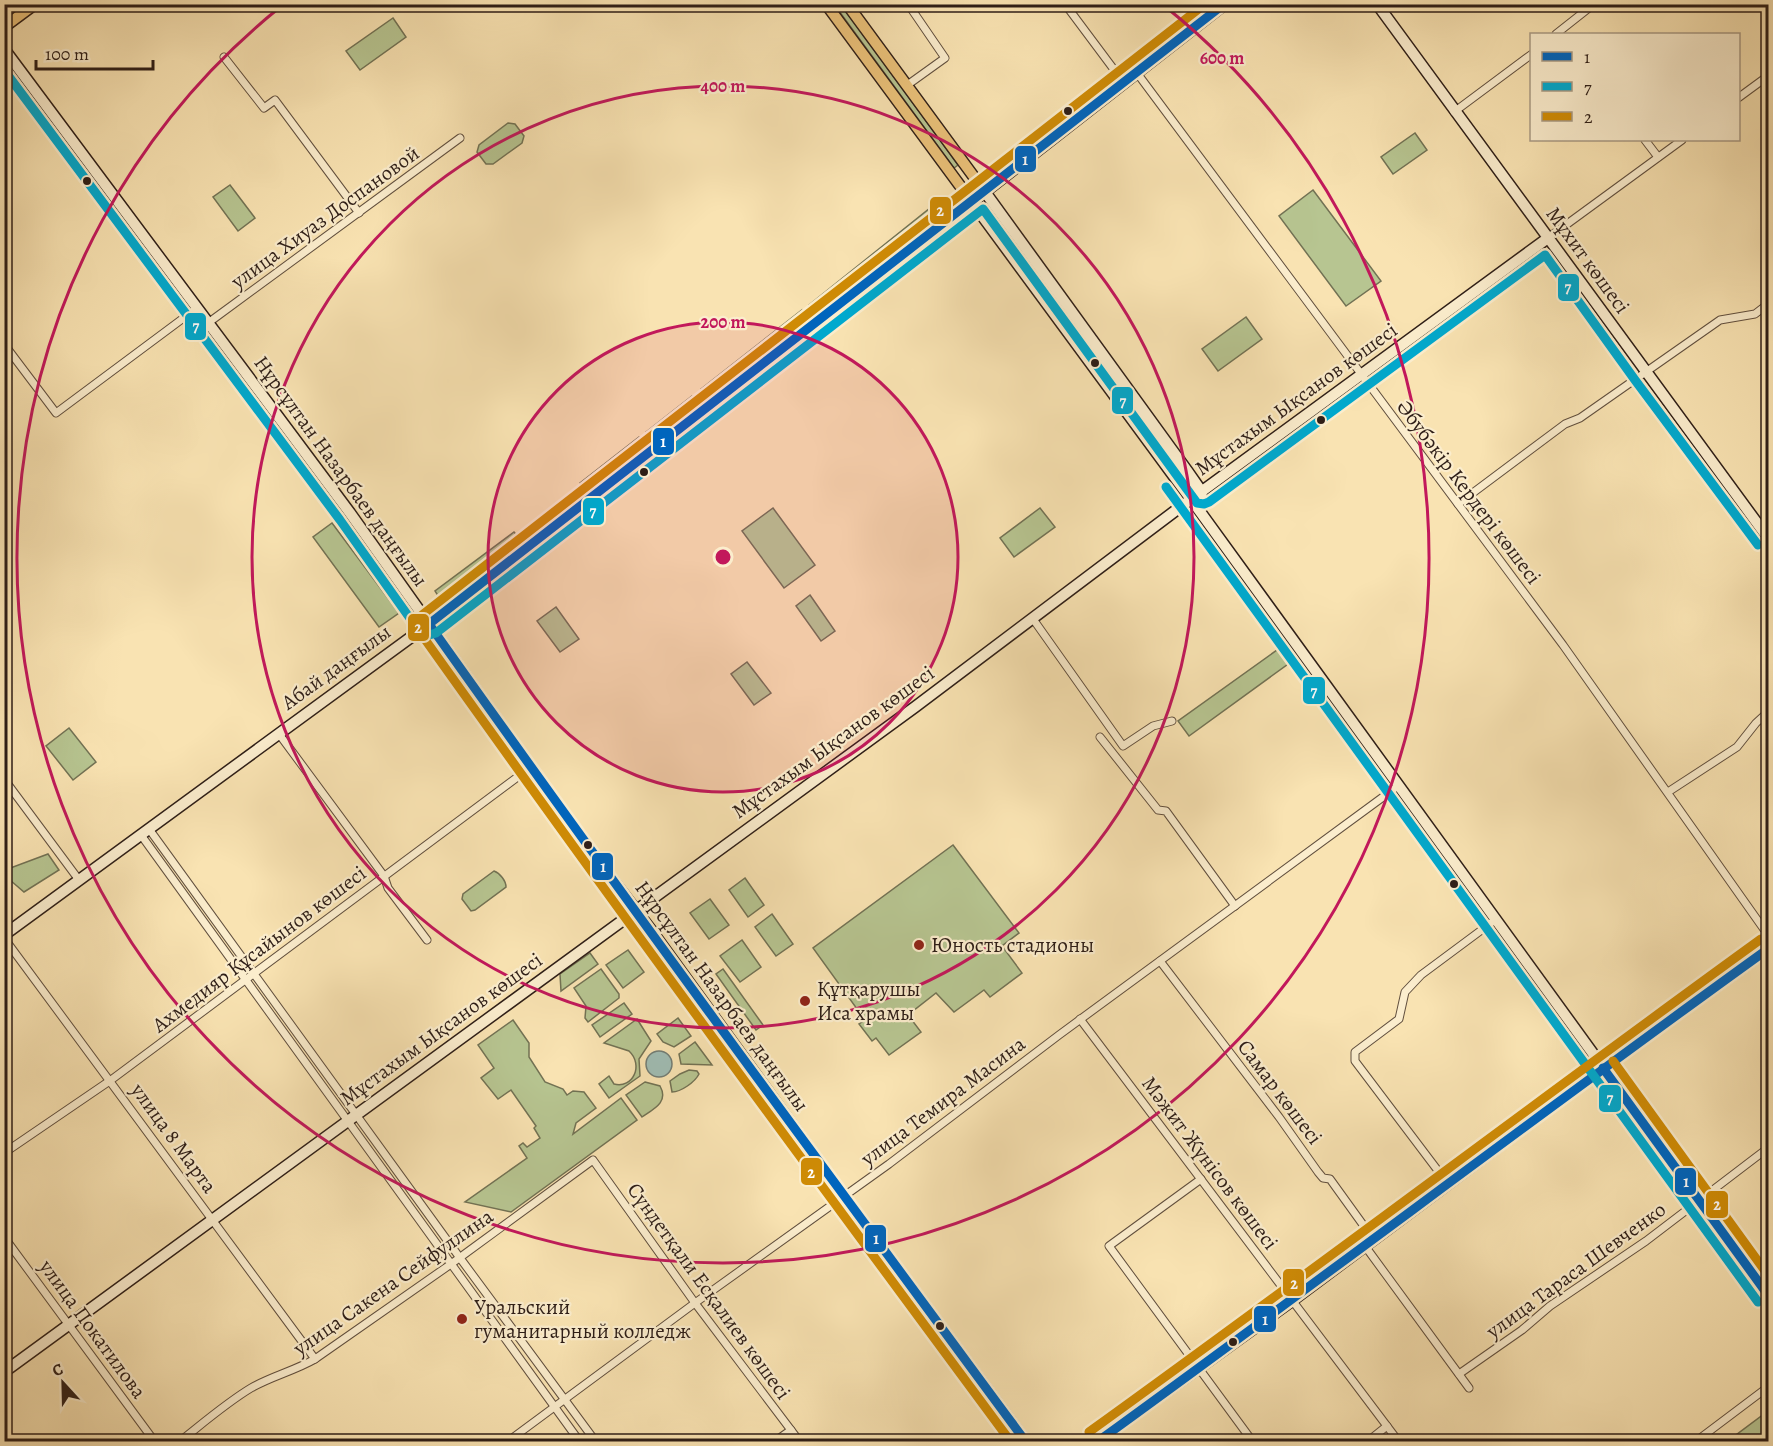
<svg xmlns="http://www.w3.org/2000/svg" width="1773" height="1446" viewBox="0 0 1773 1446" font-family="Alegreya,serif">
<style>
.green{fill:#b7c591;stroke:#727254;stroke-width:1.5}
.water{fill:#a0bdb4;stroke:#727d75;stroke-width:1.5}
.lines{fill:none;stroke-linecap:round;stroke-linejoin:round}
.street-casing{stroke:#614f3e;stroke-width:9}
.secondary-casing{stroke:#2e1e17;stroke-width:13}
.primary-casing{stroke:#2e1e17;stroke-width:13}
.street{stroke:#fbedcd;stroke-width:7}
.secondary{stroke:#fbedcd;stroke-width:10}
.primary{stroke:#ecc279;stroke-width:10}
.bus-1-casing{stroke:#fbedcd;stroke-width:14}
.bus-2-casing{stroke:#fbedcd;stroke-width:14}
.bus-3-casing{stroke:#fbedcd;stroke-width:14}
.bus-1{stroke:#0065bd;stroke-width:9}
.bus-2{stroke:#00a9ce;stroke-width:9}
.bus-3{stroke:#cf8b05;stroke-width:9}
.ring{fill:none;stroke:#c2185b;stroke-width:3}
.bus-dot{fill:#2e1e17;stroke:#fbedcd;stroke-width:2}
.poi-dot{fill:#8f2418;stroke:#fbedcd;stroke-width:2}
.labels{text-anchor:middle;stroke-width:4.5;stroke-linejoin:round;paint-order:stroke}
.street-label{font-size:21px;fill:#2e1e17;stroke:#fbedcd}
.poi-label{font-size:21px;fill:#2e1e17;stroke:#fbedcd;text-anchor:start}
.centre{fill:#c2185b;stroke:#fbedcd;stroke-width:3}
.ring-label{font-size:18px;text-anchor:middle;font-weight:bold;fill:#c2185b;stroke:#fbedcd;stroke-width:4.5;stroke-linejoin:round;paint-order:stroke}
.line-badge{stroke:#fbedcd;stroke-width:2}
.badge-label{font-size:16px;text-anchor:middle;font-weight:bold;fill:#fff}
</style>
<rect width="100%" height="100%" fill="#f9e3b2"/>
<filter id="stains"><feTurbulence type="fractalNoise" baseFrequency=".00333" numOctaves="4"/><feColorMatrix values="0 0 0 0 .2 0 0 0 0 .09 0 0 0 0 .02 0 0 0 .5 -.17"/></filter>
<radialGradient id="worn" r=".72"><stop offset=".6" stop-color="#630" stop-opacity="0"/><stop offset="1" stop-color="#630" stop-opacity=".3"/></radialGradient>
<!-- green -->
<g class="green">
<polygon points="844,8 958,165 954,168 839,11"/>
<polygon points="393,18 406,37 360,70 346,51"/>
<polygon points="508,123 515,124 524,136 522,143 493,164 486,164 477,152 479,145"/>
<polygon points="1415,133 1427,150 1393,174 1381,157"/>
<polygon points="230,185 255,218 238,231 213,197"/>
<polygon points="1313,190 1381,281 1346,306 1279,216"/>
<polygon points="935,204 944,215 818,313 809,305"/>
<polygon points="802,310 808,321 710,400 701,389"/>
<polygon points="1246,317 1262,339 1218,371 1202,349"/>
<polygon points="692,396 697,402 697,407 654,442 646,432"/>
<polygon points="639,437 646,446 644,448 591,488 586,488 580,483"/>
<polygon points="773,508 815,565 784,588 742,531"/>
<polygon points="1040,508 1055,527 1014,557 1000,538"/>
<polygon points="332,523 399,613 379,627 313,537"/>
<polygon points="514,532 520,539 518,543 442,602 435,591"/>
<polygon points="810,595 835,631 821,641 796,606"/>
<polygon points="556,607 579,639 560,652 537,621"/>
<polygon points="1284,645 1295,659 1189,736 1178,721"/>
<polygon points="747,662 771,693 754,705 731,674"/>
<polygon points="69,728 96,762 73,780 46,746"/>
<polygon points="953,845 1019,933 1002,946 1022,973 990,997 984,990 954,1012 936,993 908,1015 921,1032 889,1055 876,1038 872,1041 859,1024 865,1020 813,948"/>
<polygon points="48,854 59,870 24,892 10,880 5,882 5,870"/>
<path d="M494 871C500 873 506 881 506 887L475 910 471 911 462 899 463 894Z"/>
<polygon points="745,878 764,905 748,917 729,890"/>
<polygon points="710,899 729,925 709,939 690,913"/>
<polygon points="772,914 793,944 776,956 755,927"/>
<polygon points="742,940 761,967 740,982 720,956"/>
<polygon points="628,950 644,972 623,988 606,965"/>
<polygon points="590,953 598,964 561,991 560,974"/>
<polygon points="601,969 619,994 619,998 588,1022 585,1018 586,1006 574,988"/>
<polygon points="723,969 763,1025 756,1030 716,974"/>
<polygon points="624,1003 632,1014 600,1037 592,1025"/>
<polygon points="678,1018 691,1036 674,1047 663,1042 657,1034"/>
<path d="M637 1019 651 1041 639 1059 640 1076 609 1098 599 1084 609 1076 614 1084C633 1089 644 1065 629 1051L604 1043Z"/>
<polygon points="513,1020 529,1043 529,1057 545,1082 563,1089 567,1095 573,1091 584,1092 596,1108 576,1123 573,1134 621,1098 637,1120 511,1212 465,1202 527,1158 519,1146 523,1143 527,1147 540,1138 534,1128 536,1126 511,1090 498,1099 481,1078 494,1068 478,1045"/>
<polygon points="695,1042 712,1065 681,1064 679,1054"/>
<path d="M689 1070 697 1071 699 1074C695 1082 681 1092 672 1092L670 1081 680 1074Z"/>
<path d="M645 1082 660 1086C669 1102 654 1109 642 1117L626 1095Z"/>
<polygon points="1768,1411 1768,1441 1741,1441 1736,1435"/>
</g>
<!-- water -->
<circle class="water" cx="659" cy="1064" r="13"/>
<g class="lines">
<!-- street casing -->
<g class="street-casing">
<g id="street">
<polyline points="1065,4 1124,83"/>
<polyline points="1556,34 1594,4"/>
<polyline points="224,57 264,108 275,100 359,213"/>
<polyline points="1137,73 1563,645 1768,935"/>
<polyline points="906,86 945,58 908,4"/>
<polyline points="1738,98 1768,76"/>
<polyline points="1454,112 1532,54"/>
<polyline points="1645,140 1658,157"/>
<polyline points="1548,238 1682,140"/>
<polyline points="208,323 460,138"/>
<polyline points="4,344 56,413 197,308"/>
<polyline points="1458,504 1565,424 1580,418 1720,320 1755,314 1768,304"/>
<polyline points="1033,619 1123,746 1153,726 1172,721"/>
<polyline points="279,734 384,876 388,888 427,940"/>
<polyline points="1100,737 1158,810 1166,811 1235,906"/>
<polyline points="4,779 79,880"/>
<polyline points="1668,792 1737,747 1756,723 1768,712"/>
<polyline points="149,829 460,1258 596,1442"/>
<polyline points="141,835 580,1442"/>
<polyline points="4,938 315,1359"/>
<polyline points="1160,961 1279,1117 1318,1172 1323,1178 1330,1179 1374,1240"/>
<polyline points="1080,1019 1399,1442"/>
<polyline points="4,1153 111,1080 531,767"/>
<polyline points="1201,1179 1109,1246 1253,1442"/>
<polyline points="1448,1184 1355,1061 1355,1052 1399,1019 1405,992 1421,975 1495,920"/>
<polyline points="4,1237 155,1442"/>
<polyline points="1365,1246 1469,1388"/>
<polyline points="1459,1374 1522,1330 1550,1306 1646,1241 1768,1148"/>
<path d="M179 1442C202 1424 226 1403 251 1388 272 1376 294 1371 315 1359L451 1264 593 1160 695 1303 800 1442"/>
<polyline points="507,1442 695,1303 889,1164 1059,1035 1398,786"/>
<polyline points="774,1442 791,1430"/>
<polyline points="1367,1442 1387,1426"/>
<polyline points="1695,1442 1768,1387"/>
</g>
</g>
<!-- secondary casing -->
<g class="secondary-casing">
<g id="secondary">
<polyline points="1377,4 1768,538"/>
<polyline points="4,49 350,513 586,845 651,930 835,1184 1026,1442"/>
<polyline points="985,192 1188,472 1202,492 1201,497"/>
<polyline points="4,935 429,624 972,202 1201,513 1768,1295"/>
<polyline points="4,1372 915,707 1175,511 1548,238"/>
<polyline points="1096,1442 1293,1300 1603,1068 1768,949"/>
</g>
</g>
<!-- primary casing -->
<g class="primary-casing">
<g id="primary">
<polyline points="826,4 972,202 1225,4"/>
<polyline points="847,4 985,192"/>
<polyline points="4,27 35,4"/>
</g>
</g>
<!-- street -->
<use href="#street" class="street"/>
<!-- secondary -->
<use href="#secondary" class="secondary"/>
<!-- primary -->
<use href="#primary" class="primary"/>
<!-- bus-1 casing -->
<g class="bus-1-casing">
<g id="bus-1">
<path d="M429 624C624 899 825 1170 1026 1442"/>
<polyline points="429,624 1224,4"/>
<polyline points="1603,1068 1768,1295"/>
<path d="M1097 1442C1322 1279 1543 1111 1768 949"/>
</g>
</g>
<!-- bus-2 casing -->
<g class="bus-2-casing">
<g id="bus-2">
<polyline points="4,70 340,520 419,631 426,636 436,633 983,209 1197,503 1204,504 1209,502 1545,255 1635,380 1758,545"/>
<polyline points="1166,487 1758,1302"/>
</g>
</g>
<!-- bus-3 casing -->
<g class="bus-3-casing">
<g id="bus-3">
<polyline points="1613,1061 1768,1275"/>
<path d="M1089 1432C1314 1270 1536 1102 1761 939"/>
<path d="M1011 1442C812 1173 613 904 419 631L417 622 422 615 1205 4"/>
</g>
</g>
<!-- bus-1 -->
<use href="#bus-1" class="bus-1"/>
<!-- bus-2 -->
<use href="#bus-2" class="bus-2"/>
<!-- bus-3 -->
<use href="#bus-3" class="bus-3"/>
</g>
<!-- distance rings -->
<circle cx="723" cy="557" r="235" fill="#c2185b" fill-opacity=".12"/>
<g class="ring">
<circle cx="723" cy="557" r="235"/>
<circle cx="723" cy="557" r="471"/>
<path d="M1167 8A706 706 0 1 1 279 8"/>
</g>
<!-- markers -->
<g class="bus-dot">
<circle cx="1068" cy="111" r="5"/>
<circle cx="87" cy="181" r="5"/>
<circle cx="1095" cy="363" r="5"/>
<circle cx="1321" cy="420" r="5"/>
<circle cx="644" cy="472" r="5"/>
<circle cx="588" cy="845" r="5"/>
<circle cx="1454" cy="884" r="5"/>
<circle cx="940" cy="1326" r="5"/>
<circle cx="1233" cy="1342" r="5"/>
</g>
<g class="poi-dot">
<circle cx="919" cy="945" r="6"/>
<circle cx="805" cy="1001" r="6"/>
<circle cx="462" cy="1319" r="6"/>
</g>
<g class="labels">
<!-- street labels -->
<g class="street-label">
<text transform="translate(325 217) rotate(-36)" y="7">улица Хиуаз Доспановой</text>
<text transform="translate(1588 260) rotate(54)" y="7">Мұхит көшесі</text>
<text transform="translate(1296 399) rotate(-36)" y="7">Мұстахым Ықсанов көшесі</text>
<text transform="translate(341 471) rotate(54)" y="7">Нұрсұлтан Назарбаев даңғылы</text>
<text transform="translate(1469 492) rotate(53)" y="7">Әбубәкір Кердері көшесі</text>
<text transform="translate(336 667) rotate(-36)" y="7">Абай даңғылы</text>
<text transform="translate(833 742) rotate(-36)" y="7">Мұстахым Ықсанов көшесі</text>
<text transform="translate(259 949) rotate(-37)" y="7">Ахмедияр Құсайынов көшесі</text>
<text transform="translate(722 996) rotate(54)" y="7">Нұрсұлтан Назарбаев даңғылы</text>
<text transform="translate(441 1029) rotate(-36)" y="7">Мұстахым Ықсанов көшесі</text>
<text transform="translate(1280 1092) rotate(53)" y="7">Самар көшесі</text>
<text transform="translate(943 1101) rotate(-37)" y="7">улица Темира Масина</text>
<text transform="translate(174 1138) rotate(54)" y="7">улица 8 Марта</text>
<text transform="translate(1210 1163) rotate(53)" y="7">Мәжит Жүнісов көшесі</text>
<text transform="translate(1576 1270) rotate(-36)" y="7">улица Тараса Шевченко</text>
<text transform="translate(393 1282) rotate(-35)" y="7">улица Сакена Сейфуллина</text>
<text transform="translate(709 1291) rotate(54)" y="7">Сүндетқали Есқалиев көшесі</text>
<text transform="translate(93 1329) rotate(54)" y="7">улица Покатилова</text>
</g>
<!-- poi labels -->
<g class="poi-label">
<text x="931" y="952">Юность стадионы</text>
<text x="817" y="996">Құтқарушы<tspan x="817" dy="24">Иса храмы</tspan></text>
<text x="474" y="1314">Уральский<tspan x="474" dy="24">гуманитарный колледж</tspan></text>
</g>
</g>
<circle cx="723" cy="557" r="9" class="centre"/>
<g class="ring-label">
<text x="1222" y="64">600 m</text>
<text x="723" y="92">400 m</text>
<text x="723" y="328">200 m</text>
</g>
<g class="line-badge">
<rect x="1014" y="145" width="23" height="28" rx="6" fill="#0065bd"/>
<rect x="929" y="196" width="23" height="29" rx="6" fill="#cf8b05"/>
<rect x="1557" y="273" width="23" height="29" rx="6" fill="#00a9ce"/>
<rect x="184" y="312" width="23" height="29" rx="6" fill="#00a9ce"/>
<rect x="1111" y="386" width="23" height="29" rx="6" fill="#00a9ce"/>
<rect x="652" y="427" width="23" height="29" rx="6" fill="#0065bd"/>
<rect x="582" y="497" width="23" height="29" rx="6" fill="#00a9ce"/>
<rect x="407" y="613" width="23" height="29" rx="6" fill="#cf8b05"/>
<rect x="1302" y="676" width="24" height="29" rx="6" fill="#00a9ce"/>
<rect x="591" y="852" width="23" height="29" rx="6" fill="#0065bd"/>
<rect x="1598" y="1084" width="24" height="29" rx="6" fill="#00a9ce"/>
<rect x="800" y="1157" width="23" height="29" rx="6" fill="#cf8b05"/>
<rect x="1674" y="1167" width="23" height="29" rx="6" fill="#0065bd"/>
<rect x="1705" y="1190" width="24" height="29" rx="6" fill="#cf8b05"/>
<rect x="864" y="1224" width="23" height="29" rx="6" fill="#0065bd"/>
<rect x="1282" y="1268" width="23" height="29" rx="6" fill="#cf8b05"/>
<rect x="1253" y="1305" width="24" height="28" rx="6" fill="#0065bd"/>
</g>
<g class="badge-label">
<text x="1025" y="165">1</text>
<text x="940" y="216">2</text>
<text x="1568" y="293">7</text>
<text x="196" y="332">7</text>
<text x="1123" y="407">7</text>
<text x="663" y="447">1</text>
<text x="593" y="517">7</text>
<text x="418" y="633">2</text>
<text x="1314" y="697">7</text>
<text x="603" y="872">1</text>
<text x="1610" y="1104">7</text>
<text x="811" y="1178">2</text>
<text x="1686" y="1187">1</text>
<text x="1717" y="1210">2</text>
<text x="876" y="1244">1</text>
<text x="1294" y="1289">2</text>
<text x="1265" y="1325">1</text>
</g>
<!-- margin -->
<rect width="1773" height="1446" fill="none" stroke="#f9e3b2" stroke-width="24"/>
<rect x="6" y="6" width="1761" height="1434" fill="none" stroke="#2e1e17" stroke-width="3"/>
<rect x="12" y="12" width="1749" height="1422" fill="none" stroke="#2e1e17" stroke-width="1.5"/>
<!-- legend -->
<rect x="1530" y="33" width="210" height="108" fill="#fbedcd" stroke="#a99a84" stroke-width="1.5"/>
<rect x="1542" y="52" width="30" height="9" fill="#0065bd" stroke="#a99a84" stroke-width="1.5"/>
<text x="1584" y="63" font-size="18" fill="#2e1e17">1</text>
<rect x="1542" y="82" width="30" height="9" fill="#00a9ce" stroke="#a99a84" stroke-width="1.5"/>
<text x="1584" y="93" font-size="18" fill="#2e1e17">7</text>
<rect x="1542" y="112" width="30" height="9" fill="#cf8b05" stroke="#a99a84" stroke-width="1.5"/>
<text x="1584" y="123" font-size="18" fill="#2e1e17">2</text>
<!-- north arrow -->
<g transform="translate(63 1383) rotate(338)" stroke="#fbedcd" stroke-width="4.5" paint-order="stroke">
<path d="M0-4.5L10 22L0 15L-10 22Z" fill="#2e1e17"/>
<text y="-9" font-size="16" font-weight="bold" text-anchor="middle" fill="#2e1e17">С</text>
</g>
<!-- scale -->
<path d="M36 60v9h117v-9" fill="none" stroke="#2e1e17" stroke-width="3"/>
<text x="45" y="60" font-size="18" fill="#2e1e17" stroke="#fbedcd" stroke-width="4.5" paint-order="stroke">100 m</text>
<rect width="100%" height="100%" filter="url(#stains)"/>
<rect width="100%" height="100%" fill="url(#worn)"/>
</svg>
